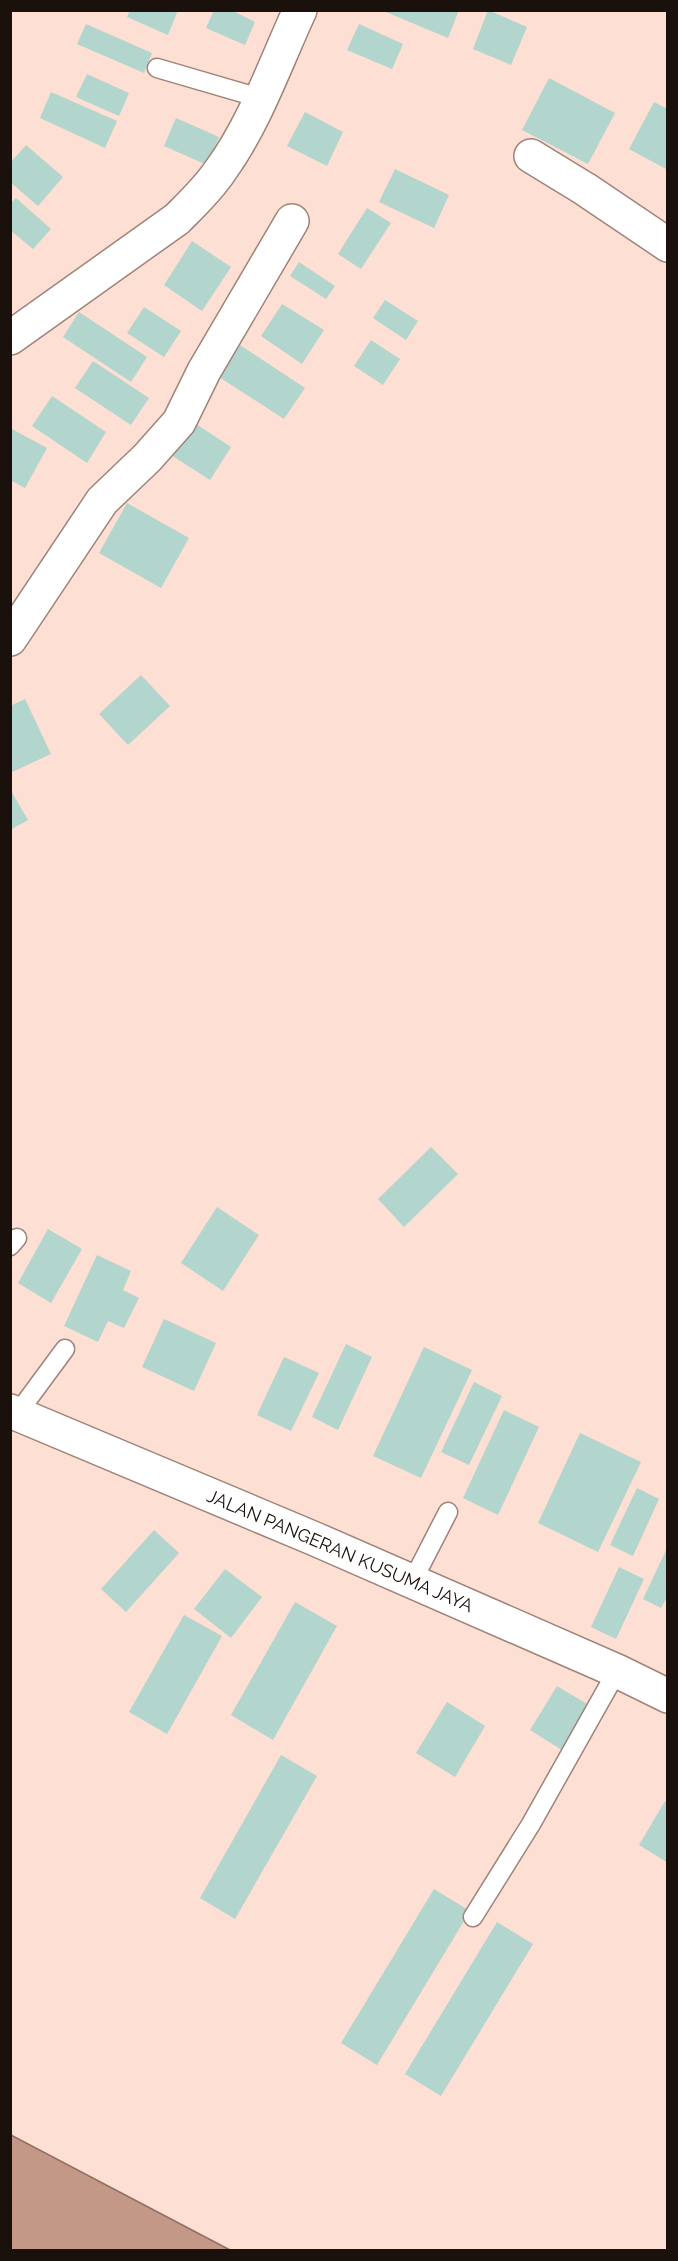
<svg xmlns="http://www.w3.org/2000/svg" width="678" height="2261" viewBox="0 0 678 2261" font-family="Raleway,sans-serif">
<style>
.water{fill:#c39887;stroke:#906f62;stroke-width:1.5}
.building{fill:#b2d5ce}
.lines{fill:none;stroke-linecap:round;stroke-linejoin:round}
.lane-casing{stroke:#9f8379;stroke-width:21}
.street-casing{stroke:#9f8379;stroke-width:36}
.secondary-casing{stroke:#9f8379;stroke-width:36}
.lane{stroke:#fff;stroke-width:18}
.street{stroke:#fff;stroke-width:33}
.secondary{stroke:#fff;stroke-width:33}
.labels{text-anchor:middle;stroke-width:5;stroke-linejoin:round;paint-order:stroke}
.street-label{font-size:18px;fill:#1a100c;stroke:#fff}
</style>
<rect width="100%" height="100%" fill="#fedfd3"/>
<!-- water -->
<polygon class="water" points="10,2135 11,2135 230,2250 11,2250"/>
<!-- building -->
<g class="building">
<polygon points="130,10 178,10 168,35 127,17"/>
<polygon points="214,10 231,10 255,22 245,45 206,28"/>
<polygon points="381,10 459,10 448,38"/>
<polygon points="488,10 527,27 511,65 473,49"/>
<polygon points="86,24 152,53 144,73 77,44"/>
<polygon points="359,24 403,44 392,69 347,50"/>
<polygon points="87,74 129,93 119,116 76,97"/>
<polygon points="549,78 615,113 588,164 522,130"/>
<polygon points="51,92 117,121 105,148 40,118"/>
<polygon points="654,102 668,109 668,170 629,149"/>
<polygon points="305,112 343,132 327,166 287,146"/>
<polygon points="176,118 219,137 207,165 164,146"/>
<polygon points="26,145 63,177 38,206 10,182 10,163"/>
<polygon points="395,169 449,195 434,228 379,202"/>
<polygon points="16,198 51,229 33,249 10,230 10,204"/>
<polygon points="367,208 391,223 361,269 338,254"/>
<polygon points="192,241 231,267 202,311 164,285"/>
<polygon points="299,262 335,286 326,299 290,276"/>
<polygon points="385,300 418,321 406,340 373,318"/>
<polygon points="282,304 324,330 302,364 261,336"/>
<polygon points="144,307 181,331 164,357 127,333"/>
<polygon points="79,312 147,357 131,382 63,337"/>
<polygon points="371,340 400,359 383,385 354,366"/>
<polygon points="240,345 305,388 284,419 219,377"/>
<polygon points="93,361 149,398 131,425 75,388"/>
<polygon points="52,396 106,432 87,463 32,426"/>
<polygon points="190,420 231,447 210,480 168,453"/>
<polygon points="10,428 47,448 25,488 10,480"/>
<polygon points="127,503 189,538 161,588 99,553"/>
<polygon points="141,675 170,706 128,745 99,714"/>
<polygon points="25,699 51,754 10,773 10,706"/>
<polygon points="10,789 28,820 10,830"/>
<polygon points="431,1147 458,1174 404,1227 378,1199"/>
<polygon points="217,1207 259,1235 223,1291 181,1263"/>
<polygon points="48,1229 82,1249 51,1303 18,1283"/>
<polygon points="97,1255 131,1271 123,1290 139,1298 124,1328 108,1321 98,1342 64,1326"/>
<polygon points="164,1319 216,1343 194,1391 142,1367"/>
<polygon points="346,1344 372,1357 338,1430 312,1417"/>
<polygon points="424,1347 472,1370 421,1478 373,1456"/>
<polygon points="284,1357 319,1373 291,1431 257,1415"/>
<polygon points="474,1382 502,1396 469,1465 441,1452"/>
<polygon points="504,1410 539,1427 498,1515 463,1498"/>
<polygon points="580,1433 641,1462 598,1552 538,1523"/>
<polygon points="637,1488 659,1499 633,1556 610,1545"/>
<polygon points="154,1530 179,1553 126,1612 101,1589"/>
<polygon points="668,1546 668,1595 661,1608 643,1599"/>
<polygon points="619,1567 644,1579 616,1639 591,1627"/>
<polygon points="225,1569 262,1597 231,1638 194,1609"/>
<polygon points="295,1602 337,1626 273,1740 231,1715"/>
<polygon points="184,1615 222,1636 167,1734 129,1712"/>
<polygon points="557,1686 592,1707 565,1752 530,1730"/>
<polygon points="447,1702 485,1726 455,1777 416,1753"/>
<polygon points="281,1755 317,1776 235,1919 200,1898"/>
<polygon points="665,1801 668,1802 668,1863 639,1845"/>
<polygon points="434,1889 470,1911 377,2065 341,2043"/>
<polygon points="497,1922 533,1944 441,2096 405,2074"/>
</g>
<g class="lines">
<!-- lane casing -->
<g class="lane-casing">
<g id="lane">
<polyline points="157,68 260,98"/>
<polyline points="10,1246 17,1238"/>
<polyline points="17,1414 65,1349"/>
<polyline points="412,1582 448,1512"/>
<polyline points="473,1917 531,1824 617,1671"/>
</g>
</g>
<!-- street casing -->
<g class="street-casing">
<g id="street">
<polyline points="531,156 585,189 668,245"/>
<path d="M10 338 177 219C192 204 208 189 220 171 255 123 275 64 300 10"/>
<polyline points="10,639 102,501 147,458 179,422 204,371 292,221"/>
</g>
</g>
<!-- secondary casing -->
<g class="secondary-casing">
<polyline id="secondary" points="10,1411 315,1539 617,1671 668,1696"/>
</g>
<!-- lane -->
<use href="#lane" class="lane"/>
<!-- street -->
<use href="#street" class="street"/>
<!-- secondary -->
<use href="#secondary" class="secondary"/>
</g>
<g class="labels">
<!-- street labels -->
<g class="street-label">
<text transform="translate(340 1551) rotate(23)" y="6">JALAN PANGERAN KUSUMA JAYA</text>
</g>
</g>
<!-- border -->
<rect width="678" height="2261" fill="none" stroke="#1a100c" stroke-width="24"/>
</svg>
